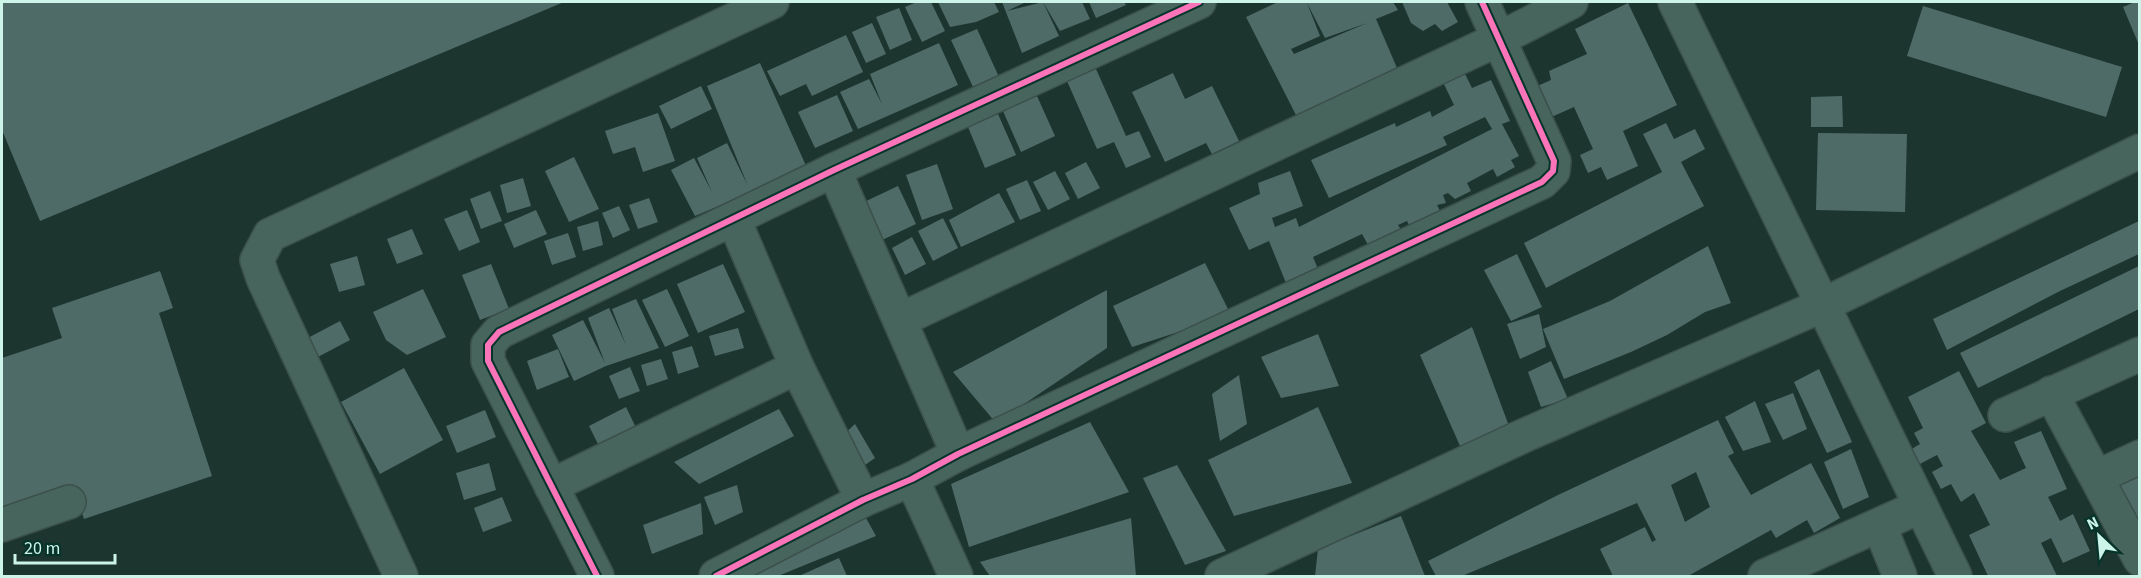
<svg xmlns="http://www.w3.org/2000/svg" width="2141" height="578" viewBox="0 0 2141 578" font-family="'Source Sans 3',sans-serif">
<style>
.building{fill:#4f6b68;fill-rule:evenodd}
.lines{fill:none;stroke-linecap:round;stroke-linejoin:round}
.minor-casing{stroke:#3b504a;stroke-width:36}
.minor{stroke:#47655d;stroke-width:33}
.cycleway-casing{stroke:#06342a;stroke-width:10}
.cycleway{stroke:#fb73b8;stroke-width:6}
</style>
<rect width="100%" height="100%" fill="#1d352f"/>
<!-- building -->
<g class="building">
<polygon points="2,2 564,2 40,221 2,130"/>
<polygon points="917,2 931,2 945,31 922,42 905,7"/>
<polygon points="938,2 994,2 999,12 976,22 950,27"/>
<polygon points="1002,2 1026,2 1007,11 1043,2 1059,36 1022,53"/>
<polygon points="1043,2 1082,2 1090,19 1060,31"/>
<polygon points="1089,2 1124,2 1126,5 1096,18"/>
<path d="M1278 2H1393L1398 10 1376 19 1400 75 1298 119 1246 17ZM1307 3 1325 38 1367 23 1294 54 1291 49 1320 36Z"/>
<polygon points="1402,2 1447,2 1458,22 1442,31 1435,24 1423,31 1411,23"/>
<polygon points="2135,2 2139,2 2139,45 2123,7"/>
<polygon points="1628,3 1677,105 1623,131 1638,166 1607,180 1601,167 1588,173 1580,155 1593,149 1574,107 1547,119 1533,88 1551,80 1549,71 1587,54 1575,29"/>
<polygon points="1923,6 2122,67 2106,117 1907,56"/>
<polygon points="899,8 912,40 890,50 876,17"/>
<polygon points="872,23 886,54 866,63 852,32"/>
<polygon points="977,29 999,77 973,87 951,40"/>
<polygon points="846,35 863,72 812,96 806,84 780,96 767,71"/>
<polygon points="939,43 958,85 858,129 840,92 869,79 882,104 870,74"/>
<polygon points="760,63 807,168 695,216 671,170 694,158 712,192 697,158 727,143 748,186 707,86"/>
<polygon points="1462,68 1472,88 1491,80 1510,121 1502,124 1519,156 1511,160 1515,167 1497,177 1493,169 1467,183 1471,191 1455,199 1448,193 1443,195 1446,203 1437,205 1445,221 1414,235 1407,221 1398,225 1404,234 1372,252 1362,234 1313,257 1318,269 1286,283 1269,241 1249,250 1229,208 1260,194 1258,183 1290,171 1303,206 1272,218 1275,227 1296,218 1299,227 1492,129 1485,117 1443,137 1447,145 1329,198 1311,160 1395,123 1396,127 1430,111 1432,117 1454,105 1441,78"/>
<polygon points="1096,69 1126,136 1139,131 1151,157 1126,168 1114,142 1097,149 1067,81"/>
<polygon points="1173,73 1185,99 1212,86 1239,141 1212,154 1206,143 1165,162 1132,92"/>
<polygon points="701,86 712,109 671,129 659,106"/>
<polygon points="837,95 853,131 815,148 798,112"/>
<polygon points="1037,96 1055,136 1021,152 1003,111"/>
<polygon points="1842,96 1843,127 1811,127 1811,97"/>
<polygon points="658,113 675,161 643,172 635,147 613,154 605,131"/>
<polygon points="998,114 1016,155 985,168 968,127"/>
<polygon points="1666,123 1674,139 1695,129 1705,149 1681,162 1704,206 1546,288 1524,243 1662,172 1643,134"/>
<polygon points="1818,133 1907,134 1905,212 1816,210"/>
<polygon points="574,157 599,209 569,222 545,171"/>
<polygon points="1086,162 1100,188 1078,199 1065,173"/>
<polygon points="937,164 953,209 922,220 906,175"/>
<polygon points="1055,171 1070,199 1048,210 1033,182"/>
<polygon points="523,178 531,206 507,213 500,185"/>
<polygon points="1027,180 1041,211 1020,220 1006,189"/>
<polygon points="898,186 916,224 880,241 862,203"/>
<polygon points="490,191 502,221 481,229 470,199"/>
<polygon points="999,193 1015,222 961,247 949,220"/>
<polygon points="649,198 658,222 638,229 629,205"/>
<polygon points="619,206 630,230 613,238 602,213"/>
<polygon points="467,210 480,242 459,251 444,219"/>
<polygon points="536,210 547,234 514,248 504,224"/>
<polygon points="943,218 958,248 933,261 918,231"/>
<polygon points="598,221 603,245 583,251 577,227"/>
<polygon points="2139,221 2139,254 2060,291 1947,350 1933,319"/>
<polygon points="412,229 423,254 397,264 387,239"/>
<polygon points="568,233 576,257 552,265 544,241"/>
<polygon points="912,237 926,264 905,275 892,248"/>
<polygon points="1708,246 1731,303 1705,312 1667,335 1631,352 1564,379 1543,329 1610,301"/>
<polygon points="1517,254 1542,307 1511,321 1484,270"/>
<polygon points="357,256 365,285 339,292 330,264"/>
<polygon points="1205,263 1231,315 1132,347 1113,306"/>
<polygon points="491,264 509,309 480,320 462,275"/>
<polygon points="723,264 745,312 698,333 677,284"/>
<polygon points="2139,266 2139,309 1978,388 1960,353"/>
<polygon points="160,271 173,308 159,313 212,476 84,519 73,486 2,510 2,358 62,338 52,308"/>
<polygon points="423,289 446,337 407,355 386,340 373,312"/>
<polygon points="667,289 689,336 665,347 642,300"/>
<polygon points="1107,290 1107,348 996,423 953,372"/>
<polygon points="636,299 659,348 606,366 574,381 552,335 583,320 605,363 588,318 609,308 626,345 612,309"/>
<polygon points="1539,314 1546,347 1520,359 1507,324"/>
<polygon points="340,321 350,340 314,359 304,340"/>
<polygon points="1472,327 1509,426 1460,446 1420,355"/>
<polygon points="738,328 744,348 715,356 709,336"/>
<polygon points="1318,334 1339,386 1281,398 1261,357"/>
<polygon points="692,346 699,367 678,374 672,352"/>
<polygon points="558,349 569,377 537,390 527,361"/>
<polygon points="661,359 668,379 647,386 641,365"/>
<polygon points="1551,361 1568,399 1541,407 1528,372"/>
<polygon points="630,367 640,391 619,399 609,376"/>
<polygon points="404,368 443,440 380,474 341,402"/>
<polygon points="1819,369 1852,442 1827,453 1794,382"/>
<polygon points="1959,371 1986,423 1971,431 2000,480 2026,468 2014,442 2041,431 2067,489 2048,497 2060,521 2073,514 2090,551 2063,563 2051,538 2041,543 2057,576 1988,576 1969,535 1990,525 1974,493 1961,502 1951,484 1941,489 1932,472 1943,466 1937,455 1918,465 1910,450 1920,444 1914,433 1923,428 1908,397"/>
<polygon points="1239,375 1247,424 1220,441 1212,394"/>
<polygon points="1793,393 1807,429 1783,440 1765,404"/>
<polygon points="1755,401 1771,442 1743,451 1725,417"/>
<polygon points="626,407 640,436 603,454 589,426"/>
<polygon points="1318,407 1352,483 1234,516 1208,460"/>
<polygon points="779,409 794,436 699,484 674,462"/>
<polygon points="485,410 496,437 457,453 446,426"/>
<path d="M1718 420 1734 453 1728 456 1751 495 1811 463 1840 518 1814 533 1807 520 1776 538 1771 530 1688 576H1613L1600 549 1645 527 1652 542 1656 540 1637 503 1462 576H1436L1428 561 1558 495ZM1696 472 1710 507 1685 522 1671 485Z"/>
<polygon points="1090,422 1129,492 969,547 951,484"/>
<polygon points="855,424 875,458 858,470 840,438"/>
<polygon points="1851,449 1869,497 1843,509 1824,462"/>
<polygon points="489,463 496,490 464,500 456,473"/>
<polygon points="1177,465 1226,551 1185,565 1143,478"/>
<polygon points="2139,467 2139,530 2115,478"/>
<polygon points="737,485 743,512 715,525 704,497"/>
<polygon points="502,497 512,521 483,532 474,508"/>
<polygon points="701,503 703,534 652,554 643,525"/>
<polygon points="1401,516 1425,576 1315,576 1318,549"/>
<polygon points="866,518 876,536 778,576 741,576"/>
<polygon points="1131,518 1136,576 990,576 980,562"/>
<polygon points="839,558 847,576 799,576"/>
</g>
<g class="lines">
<!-- minor casing -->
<g class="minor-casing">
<g id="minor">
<polyline points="1675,2 1955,576"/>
<polyline points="834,170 958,454"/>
<polyline points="734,220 797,367 863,500"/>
<polyline points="900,320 1499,39 1571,2"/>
<polyline points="2051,393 2140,559"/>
<polyline points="2005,415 2140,354"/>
<polyline points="2097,477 2140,457"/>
<polyline points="912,479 956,576"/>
<polyline points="551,486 797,367"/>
<polyline points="2,525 69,502"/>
<polyline points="1880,527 1900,576"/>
<polyline points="401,576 263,278 257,260 270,235 772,2"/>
<polyline points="597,576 488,361 488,345 499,332 834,170 1199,2"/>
<polyline points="716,576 863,500 912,479 958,454 1542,182 1553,171 1554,161 1482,2"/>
<polyline points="1222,576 1523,436 1823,305 2140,151"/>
<polyline points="1765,576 1921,506"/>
</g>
</g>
<!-- minor -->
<use href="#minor" class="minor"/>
<!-- cycleway casing -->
<g class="cycleway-casing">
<g id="cycleway">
<polyline points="597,576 488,361 488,345 499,332 834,170 1199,2"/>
<polyline points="716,576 863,500 912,479 958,454 1542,182 1553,171 1554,161 1482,2"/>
</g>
</g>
<!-- cycleway -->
<use href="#cycleway" class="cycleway"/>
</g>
<!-- border -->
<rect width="2141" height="578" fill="none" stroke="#cdf4e8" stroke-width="6"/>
<!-- north arrow -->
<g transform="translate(2099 536) rotate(334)" stroke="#06342a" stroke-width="4.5" paint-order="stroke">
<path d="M0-4.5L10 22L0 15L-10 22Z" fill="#cdf4e8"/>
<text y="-9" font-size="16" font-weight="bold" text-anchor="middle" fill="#cdf4e8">N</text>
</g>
<!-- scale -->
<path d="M15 554v9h100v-9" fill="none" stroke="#cdf4e8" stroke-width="3"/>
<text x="24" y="554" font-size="18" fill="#cdf4e8" stroke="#06342a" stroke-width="4.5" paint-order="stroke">20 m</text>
</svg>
